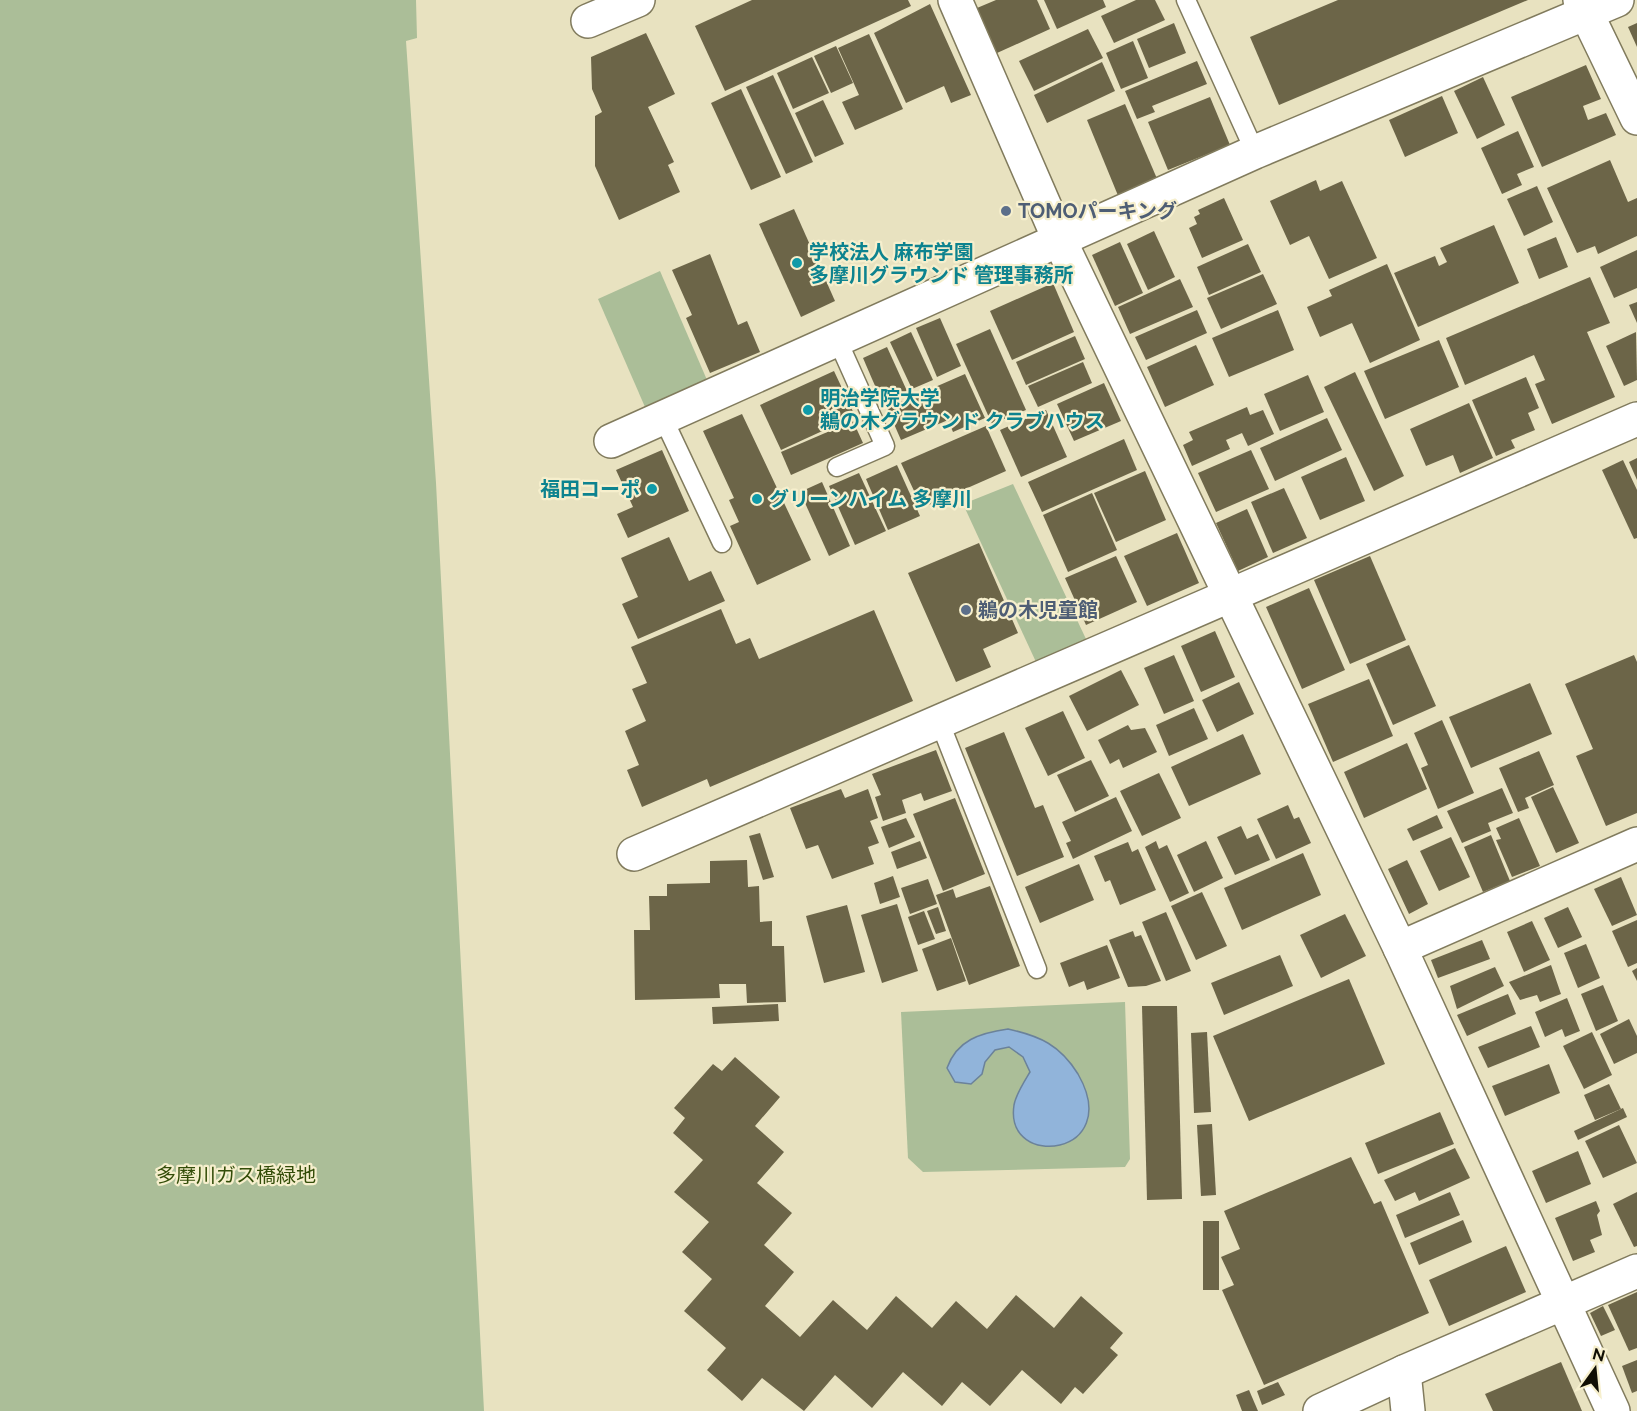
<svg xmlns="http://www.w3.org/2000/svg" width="1637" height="1411" viewBox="0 0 1637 1411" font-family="Raleway,'Noto Sans JP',sans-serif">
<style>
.green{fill:#abbe98}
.water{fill:#91b4da;stroke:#6b829a;stroke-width:1.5}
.building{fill:#6c6548}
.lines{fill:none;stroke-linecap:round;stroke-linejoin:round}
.lane-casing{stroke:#817b5d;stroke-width:21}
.street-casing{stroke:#817b5d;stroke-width:36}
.lane{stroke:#fff;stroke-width:18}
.street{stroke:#fff;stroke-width:33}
.service-dot{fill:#5c6f8a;stroke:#f6efcd;stroke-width:2}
.culture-dot{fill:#0f9aa8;stroke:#f6efcd;stroke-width:2}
.labels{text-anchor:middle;stroke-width:4.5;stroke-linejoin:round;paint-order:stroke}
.service-label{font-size:20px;font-weight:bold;fill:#4e5e75;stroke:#f6efcd;text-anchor:start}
.culture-label{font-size:20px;font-weight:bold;fill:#0d838f;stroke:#f6efcd;text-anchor:start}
.park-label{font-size:20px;fill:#334d08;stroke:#f6efcd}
</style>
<rect width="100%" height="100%" fill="#e8e2c0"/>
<!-- green -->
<g class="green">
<polygon points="0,0 416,0 417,38 406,41 436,483 484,1411 0,1411"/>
<polygon points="660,271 707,380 645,407 598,299"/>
<polygon points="1013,484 1086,639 1036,662 963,504"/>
<polygon points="1125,1002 1130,1159 1125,1167 923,1172 908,1158 901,1012"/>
</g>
<!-- water -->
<path class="water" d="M1008 1029C1040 1036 1060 1045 1078 1074 1125 1156 1004 1171 1014 1105 1016 1094 1024 1082 1030 1072L1023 1057 1009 1047 995 1050 985 1062 982 1074 971 1084 955 1082 947 1068C957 1040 980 1033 1008 1029Z"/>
<!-- building -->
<g class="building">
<polygon points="752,0 908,0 911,6 725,91 695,26"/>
<polygon points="996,0 1037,0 1050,29 997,53 977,8"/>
<polygon points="1044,0 1103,0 1106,7 1057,29"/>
<polygon points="1136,0 1155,0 1165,20 1114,43 1101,16"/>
<polygon points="1338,0 1528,0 1279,105 1250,37"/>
<polygon points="930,4 971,95 951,103 944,86 906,103 874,33"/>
<polygon points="1174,23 1186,53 1149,68 1137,39"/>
<polygon points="1637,23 1637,47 1628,27"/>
<polygon points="1088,29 1103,58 1034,91 1019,61"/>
<polygon points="646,33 675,94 648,107 674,162 668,165 680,192 619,220 595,166 595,116 602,112 592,89 591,57"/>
<polygon points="869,34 903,109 855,130 842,102 859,95 838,48"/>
<polygon points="1133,41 1148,78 1121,89 1106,53"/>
<polygon points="836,46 853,83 831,93 814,56"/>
<polygon points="812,57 829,93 793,109 777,73"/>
<polygon points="1197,61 1207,84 1152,106 1155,112 1137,119 1125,91"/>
<polygon points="1102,62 1115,91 1047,123 1034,95"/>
<polygon points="1586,65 1601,99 1583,106 1588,120 1606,113 1616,135 1542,167 1511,97"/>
<polygon points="773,75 813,162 786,174 746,87"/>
<polygon points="1483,77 1505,125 1477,139 1454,91"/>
<polygon points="741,89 781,177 751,190 711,103"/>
<polygon points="1442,96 1458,133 1405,157 1389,120"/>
<polygon points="1210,97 1230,145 1168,170 1148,122"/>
<polygon points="823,100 844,144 815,157 795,113"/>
<polygon points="1125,104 1158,181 1119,198 1087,120"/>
<polygon points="1518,131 1534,167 1517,174 1522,185 1502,194 1481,148"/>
<polygon points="1610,160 1628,202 1637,198 1637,236 1598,254 1595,246 1577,253 1547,188"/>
<polygon points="1316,180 1320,191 1342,181 1377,258 1329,279 1309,236 1290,245 1270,201"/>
<polygon points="1537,186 1553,222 1524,236 1507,199"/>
<polygon points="1224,198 1243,240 1202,258 1189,228 1197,224 1194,217 1200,214 1198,210"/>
<polygon points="794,209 835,301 801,317 759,224"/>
<polygon points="1494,225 1519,283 1418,327 1394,273 1435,256 1439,266 1447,262 1440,248"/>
<polygon points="1154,231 1175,277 1148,290 1127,244"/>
<polygon points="1556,237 1568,267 1539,279 1527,249"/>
<polygon points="1120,242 1143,293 1115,306 1092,255"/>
<polygon points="1248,244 1261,272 1209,295 1197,267"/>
<polygon points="1637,250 1637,288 1614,298 1600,267"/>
<polygon points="710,254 738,325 747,321 760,352 710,373 686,318 692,315 672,270"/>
<polygon points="1387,264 1420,340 1370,363 1352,323 1320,337 1307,307 1332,296 1329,290"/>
<polygon points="1263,274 1277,304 1221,329 1207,298"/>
<polygon points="1590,277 1610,323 1587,332 1615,397 1552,424 1535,384 1545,380 1534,355 1465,385 1446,338"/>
<polygon points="1180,279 1193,307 1130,334 1118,307"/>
<polygon points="1053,283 1074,332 1012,360 990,311"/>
<polygon points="1637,302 1637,323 1629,305"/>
<polygon points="1197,310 1207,333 1146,360 1135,337"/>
<polygon points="1278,310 1294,350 1229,377 1212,338"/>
<polygon points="940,318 961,366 937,377 916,328"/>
<polygon points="990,329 1026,410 992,424 956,344"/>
<polygon points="911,332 933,380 912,389 890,342"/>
<polygon points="1636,332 1637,380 1624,386 1606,346"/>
<polygon points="1075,336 1085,359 1026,385 1016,362"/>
<polygon points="1439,340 1459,387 1385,419 1364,371"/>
<polygon points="1196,345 1214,385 1165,407 1147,367"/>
<polygon points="887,347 907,391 882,402 863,358"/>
<polygon points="1083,362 1092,383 1038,407 1028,386"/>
<polygon points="834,371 855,416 781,450 760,405"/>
<polygon points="1355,372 1404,476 1374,491 1324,387"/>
<polygon points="965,374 985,418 953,432 948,420 901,440 887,408"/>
<polygon points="1308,375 1324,412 1280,431 1264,394"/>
<polygon points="1526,377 1539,408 1528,413 1535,430 1511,440 1515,448 1496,456 1472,400"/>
<polygon points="1104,383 1121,421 1074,441 1057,404"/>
<polygon points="1469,403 1493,458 1460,473 1453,455 1426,466 1410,429"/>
<polygon points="1247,407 1250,415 1263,410 1274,434 1248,446 1242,433 1226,440 1230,449 1192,466 1183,445 1193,440 1189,432"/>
<polygon points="1046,410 1067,457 1021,477 1000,430"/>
<polygon points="742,414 811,560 757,585 730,526 739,522 729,500 734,498 703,431"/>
<polygon points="1327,418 1342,450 1275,481 1260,448"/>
<polygon points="853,421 863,443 791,475 781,452"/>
<polygon points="986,426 1006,471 922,508 901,463"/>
<polygon points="1124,439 1137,470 1042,512 1028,482"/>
<polygon points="662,450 689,511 628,538 617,514 633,507 616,470"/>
<polygon points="1251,450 1269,489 1216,512 1198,473"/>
<polygon points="1346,457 1365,501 1320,520 1301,477"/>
<polygon points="1637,458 1637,480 1629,462"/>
<polygon points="1623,460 1637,490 1637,538 1634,539 1602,470"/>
<polygon points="897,465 920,516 888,530 866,479"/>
<polygon points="1145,471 1166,520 1116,542 1094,493"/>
<polygon points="859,473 886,531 855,545 829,486"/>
<polygon points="822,482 850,546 829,556 800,492"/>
<polygon points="1284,488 1307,538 1273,553 1251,502"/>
<polygon points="1092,493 1117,550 1068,572 1043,515"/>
<polygon points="1247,509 1268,557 1238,571 1216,523"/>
<polygon points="1177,533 1199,583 1147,606 1124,556"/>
<polygon points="669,537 689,581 711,571 725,601 638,639 622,604 638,597 621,558"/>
<polygon points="979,543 1018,633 983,649 991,667 956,682 908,573"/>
<polygon points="1116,556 1137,602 1086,625 1065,578"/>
<polygon points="1370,556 1406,640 1350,664 1314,580"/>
<polygon points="1309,588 1345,670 1302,689 1266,607"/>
<polygon points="721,609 736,644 750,638 759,659 874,610 913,701 710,787 707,779 642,807 627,770 639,765 625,731 646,721 632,689 647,683 631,647"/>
<polygon points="1215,631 1235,677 1201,692 1181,646"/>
<polygon points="1409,645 1436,706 1393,725 1366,664"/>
<polygon points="1174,655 1194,701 1164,714 1144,668"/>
<polygon points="1634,655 1637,662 1637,813 1606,826 1576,756 1593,749 1565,684"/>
<polygon points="1121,670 1139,705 1087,731 1069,696"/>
<polygon points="1369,679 1393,736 1333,762 1308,704"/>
<polygon points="1239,682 1254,714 1217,732 1202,700"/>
<polygon points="1530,683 1552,734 1471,768 1449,717"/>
<polygon points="1194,708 1208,739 1169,756 1156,725"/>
<polygon points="1063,711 1085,758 1048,776 1025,728"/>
<polygon points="1442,720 1474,793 1438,809 1421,768 1428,765 1414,733"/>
<polygon points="1128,725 1131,730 1145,728 1157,752 1123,768 1119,759 1110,764 1098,740"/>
<polygon points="1004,732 1035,808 1043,805 1064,857 1017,876 965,748"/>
<polygon points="1243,734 1261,774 1189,806 1171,767"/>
<polygon points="1407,743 1427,789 1364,818 1344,772"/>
<polygon points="936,750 952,791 924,801 921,793 902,800 906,813 883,821 875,797 881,795 872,774"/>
<polygon points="1539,751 1554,785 1525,798 1529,808 1518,812 1499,768"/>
<polygon points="1091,760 1109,796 1075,812 1057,775"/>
<polygon points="1159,773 1181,818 1142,836 1120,791"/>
<polygon points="1553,787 1579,843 1556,853 1531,797"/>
<polygon points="1502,788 1513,813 1488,823 1491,831 1462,843 1447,811"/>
<polygon points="841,789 845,798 868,789 878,818 870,821 879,843 868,847 874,864 832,879 818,845 806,849 790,808"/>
<polygon points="1116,797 1132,831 1073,859 1066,843 1071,841 1062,822"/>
<polygon points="955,798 985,874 943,891 913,814"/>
<polygon points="1288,805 1294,819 1299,817 1311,843 1276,859 1257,819"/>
<polygon points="1437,815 1443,828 1413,841 1407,829"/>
<polygon points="906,818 915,837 889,848 881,827"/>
<polygon points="1519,818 1540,866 1512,877 1496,840 1501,839 1496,828"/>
<polygon points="1241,826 1247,839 1258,834 1270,860 1235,875 1217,837"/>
<polygon points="760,833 774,877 763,880 749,836"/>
<polygon points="1491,835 1510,881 1483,892 1464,847"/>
<polygon points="1451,837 1470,877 1439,891 1420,851"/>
<polygon points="920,841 927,858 897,869 891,852"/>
<polygon points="1156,841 1159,849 1167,845 1189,893 1170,902 1145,847"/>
<polygon points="1206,841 1223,878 1194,892 1177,855"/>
<polygon points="1128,842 1132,852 1138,849 1156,890 1120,905 1110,880 1105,882 1094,856"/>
<polygon points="1303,853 1321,895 1242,930 1224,888"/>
<polygon points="747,860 748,887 759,886 760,922 772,921 772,946 784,946 786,1002 747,1003 746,984 719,984 720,998 635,1000 634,930 650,930 649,896 667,896 667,884 710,883 710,861"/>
<polygon points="1407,860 1428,904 1409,914 1388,869"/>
<polygon points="1079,864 1094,900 1040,923 1025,887"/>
<polygon points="893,876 900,897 880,904 874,883"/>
<polygon points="1621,877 1637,915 1612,926 1594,889"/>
<polygon points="928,879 937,904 910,914 901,888"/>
<polygon points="990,886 1020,966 969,985 936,895 953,889 956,898"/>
<polygon points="1202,892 1227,946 1196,960 1171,906"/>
<polygon points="897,904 918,971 882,983 861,915"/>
<polygon points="847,905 865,972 824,983 806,916"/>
<polygon points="938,907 946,931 936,934 927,911"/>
<polygon points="1568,907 1582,937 1558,948 1544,918"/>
<polygon points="924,911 935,939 918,945 908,917"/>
<polygon points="1166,912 1191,971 1166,981 1142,922"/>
<polygon points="1345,914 1366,956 1321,978 1300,935"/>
<polygon points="1637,920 1637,963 1628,967 1612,931"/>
<polygon points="1532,921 1550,960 1524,972 1507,932"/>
<polygon points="1133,931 1135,937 1141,935 1161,981 1146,986 1128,987 1109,940"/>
<polygon points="951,938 966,981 937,991 922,949"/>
<polygon points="1482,940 1490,959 1438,978 1431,960"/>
<polygon points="1586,944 1600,978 1578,988 1564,953"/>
<polygon points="1107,945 1120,978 1087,990 1084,981 1069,987 1060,963"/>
<polygon points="1280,955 1293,986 1224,1015 1211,983"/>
<polygon points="1551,965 1561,994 1540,1002 1537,995 1520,1000 1509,982"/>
<polygon points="1495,967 1504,986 1457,1009 1450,986"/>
<polygon points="1637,968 1637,981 1632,971"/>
<polygon points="1349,979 1385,1064 1249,1121 1213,1036"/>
<polygon points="1603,985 1618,1021 1596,1031 1581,994"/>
<polygon points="1508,994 1516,1014 1467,1036 1457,1015"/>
<polygon points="1567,998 1580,1031 1565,1037 1562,1029 1545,1037 1535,1012"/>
<polygon points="778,1004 779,1021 713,1024 712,1007"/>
<polygon points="1142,1006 1177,1006 1182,1199 1147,1200"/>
<polygon points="1629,1019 1637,1036 1637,1053 1614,1064 1600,1034"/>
<polygon points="1531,1026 1540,1047 1488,1068 1478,1047"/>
<polygon points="1207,1032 1211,1112 1194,1113 1191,1033"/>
<polygon points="1592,1032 1612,1075 1584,1089 1563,1046"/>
<polygon points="735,1057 780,1097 755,1126 784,1152 757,1183 792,1213 764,1245 794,1272 765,1306 800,1337 833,1300 867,1330 896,1296 932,1328 956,1301 987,1329 1016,1295 1054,1328 1081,1296 1123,1333 1110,1348 1118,1355 1083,1394 1075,1387 1061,1404 1022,1370 990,1406 962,1382 942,1406 903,1372 872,1408 835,1375 804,1411 762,1378 742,1401 707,1370 726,1348 684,1311 712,1279 682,1252 709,1222 674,1192 703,1160 673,1133 685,1118 674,1108 713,1064 722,1071"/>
<polygon points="1549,1064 1560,1093 1505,1116 1492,1086"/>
<polygon points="1609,1084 1621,1109 1595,1120 1584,1095"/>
<polygon points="1623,1108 1627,1117 1578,1140 1574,1131"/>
<polygon points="1440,1112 1454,1144 1378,1174 1365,1143"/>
<polygon points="1212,1124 1216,1195 1201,1196 1197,1125"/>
<polygon points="1619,1125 1637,1163 1603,1178 1585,1141"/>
<polygon points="1455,1148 1470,1178 1419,1201 1415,1192 1395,1201 1384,1180"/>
<polygon points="1578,1151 1591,1184 1546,1203 1532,1171"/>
<polygon points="1351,1157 1374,1204 1381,1201 1429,1313 1264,1385 1222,1290 1234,1285 1221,1257 1240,1249 1224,1211"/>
<polygon points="1450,1192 1460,1215 1405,1238 1396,1215"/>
<polygon points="1637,1192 1637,1246 1634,1247 1613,1204"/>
<polygon points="1596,1201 1600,1211 1597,1215 1602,1235 1590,1240 1595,1252 1573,1261 1555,1218"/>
<polygon points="1463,1220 1472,1242 1419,1265 1410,1243"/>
<rect x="1203" y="1221" width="16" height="69"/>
<polygon points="1506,1246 1526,1292 1449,1326 1429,1280"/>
<polygon points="1637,1292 1637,1348 1629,1351 1608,1305"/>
<polygon points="1603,1306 1615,1330 1601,1336 1590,1313"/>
<polygon points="1637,1360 1637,1391 1632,1393 1622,1366"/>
<polygon points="1561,1362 1582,1411 1493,1411 1485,1394"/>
<polygon points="1278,1382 1285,1395 1262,1405 1257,1391"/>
<polygon points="1249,1390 1258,1411 1242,1411 1236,1395"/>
</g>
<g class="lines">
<!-- lane casing -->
<g class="lane-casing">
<g id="lane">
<polyline points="1186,0 1255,152"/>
<polyline points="663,418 722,543"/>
<polyline points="837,467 885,446 837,339"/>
<polyline points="940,723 1037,969"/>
</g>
</g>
<!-- street casing -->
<g class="street-casing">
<g id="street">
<polyline points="955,0 1059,239 1400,948 1613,1411"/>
<polyline points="1580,0 1637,118"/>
<polyline points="588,21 638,0"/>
<polyline points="611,441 1255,152 1617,0"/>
<polyline points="634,854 1637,419"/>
<polyline points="1400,948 1637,844"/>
<polyline points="1404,1372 1408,1411"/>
<polyline points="1320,1411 1404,1372 1637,1271"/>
</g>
</g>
<!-- lane -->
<use href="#lane" class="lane"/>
<!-- street -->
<use href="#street" class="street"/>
</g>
<!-- markers -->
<g class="service-dot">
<circle cx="1006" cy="211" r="6"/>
<circle cx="966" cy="610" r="6"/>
</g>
<g class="culture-dot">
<circle cx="797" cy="263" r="6"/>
<circle cx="808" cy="410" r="6"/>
<circle cx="652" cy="489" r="6"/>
<circle cx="757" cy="499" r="6"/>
</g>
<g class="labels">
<!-- service labels -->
<g class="service-label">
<text x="1018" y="218">TOMOパーキング</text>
<text x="978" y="617">鵜の木児童館</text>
</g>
<!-- culture labels -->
<g class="culture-label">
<text x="809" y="259">学校法人 麻布学園<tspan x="809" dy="23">多摩川グラウンド 管理事務所</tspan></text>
<text x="820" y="405">明治学院大学<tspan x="820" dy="23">鵜の木グラウンド クラブハウス</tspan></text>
<text x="640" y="496" text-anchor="end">福田コーポ</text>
<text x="769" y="506">グリーンハイム 多摩川</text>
</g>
<!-- park labels -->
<g class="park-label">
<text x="236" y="1182">多摩川ガス橋緑地</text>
</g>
</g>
<!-- north arrow -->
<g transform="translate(1595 1369) rotate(15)" stroke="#f6efcd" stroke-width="4.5" paint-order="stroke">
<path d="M0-4.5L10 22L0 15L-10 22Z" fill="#110f04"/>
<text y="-9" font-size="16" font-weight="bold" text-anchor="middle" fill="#110f04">N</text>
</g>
</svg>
